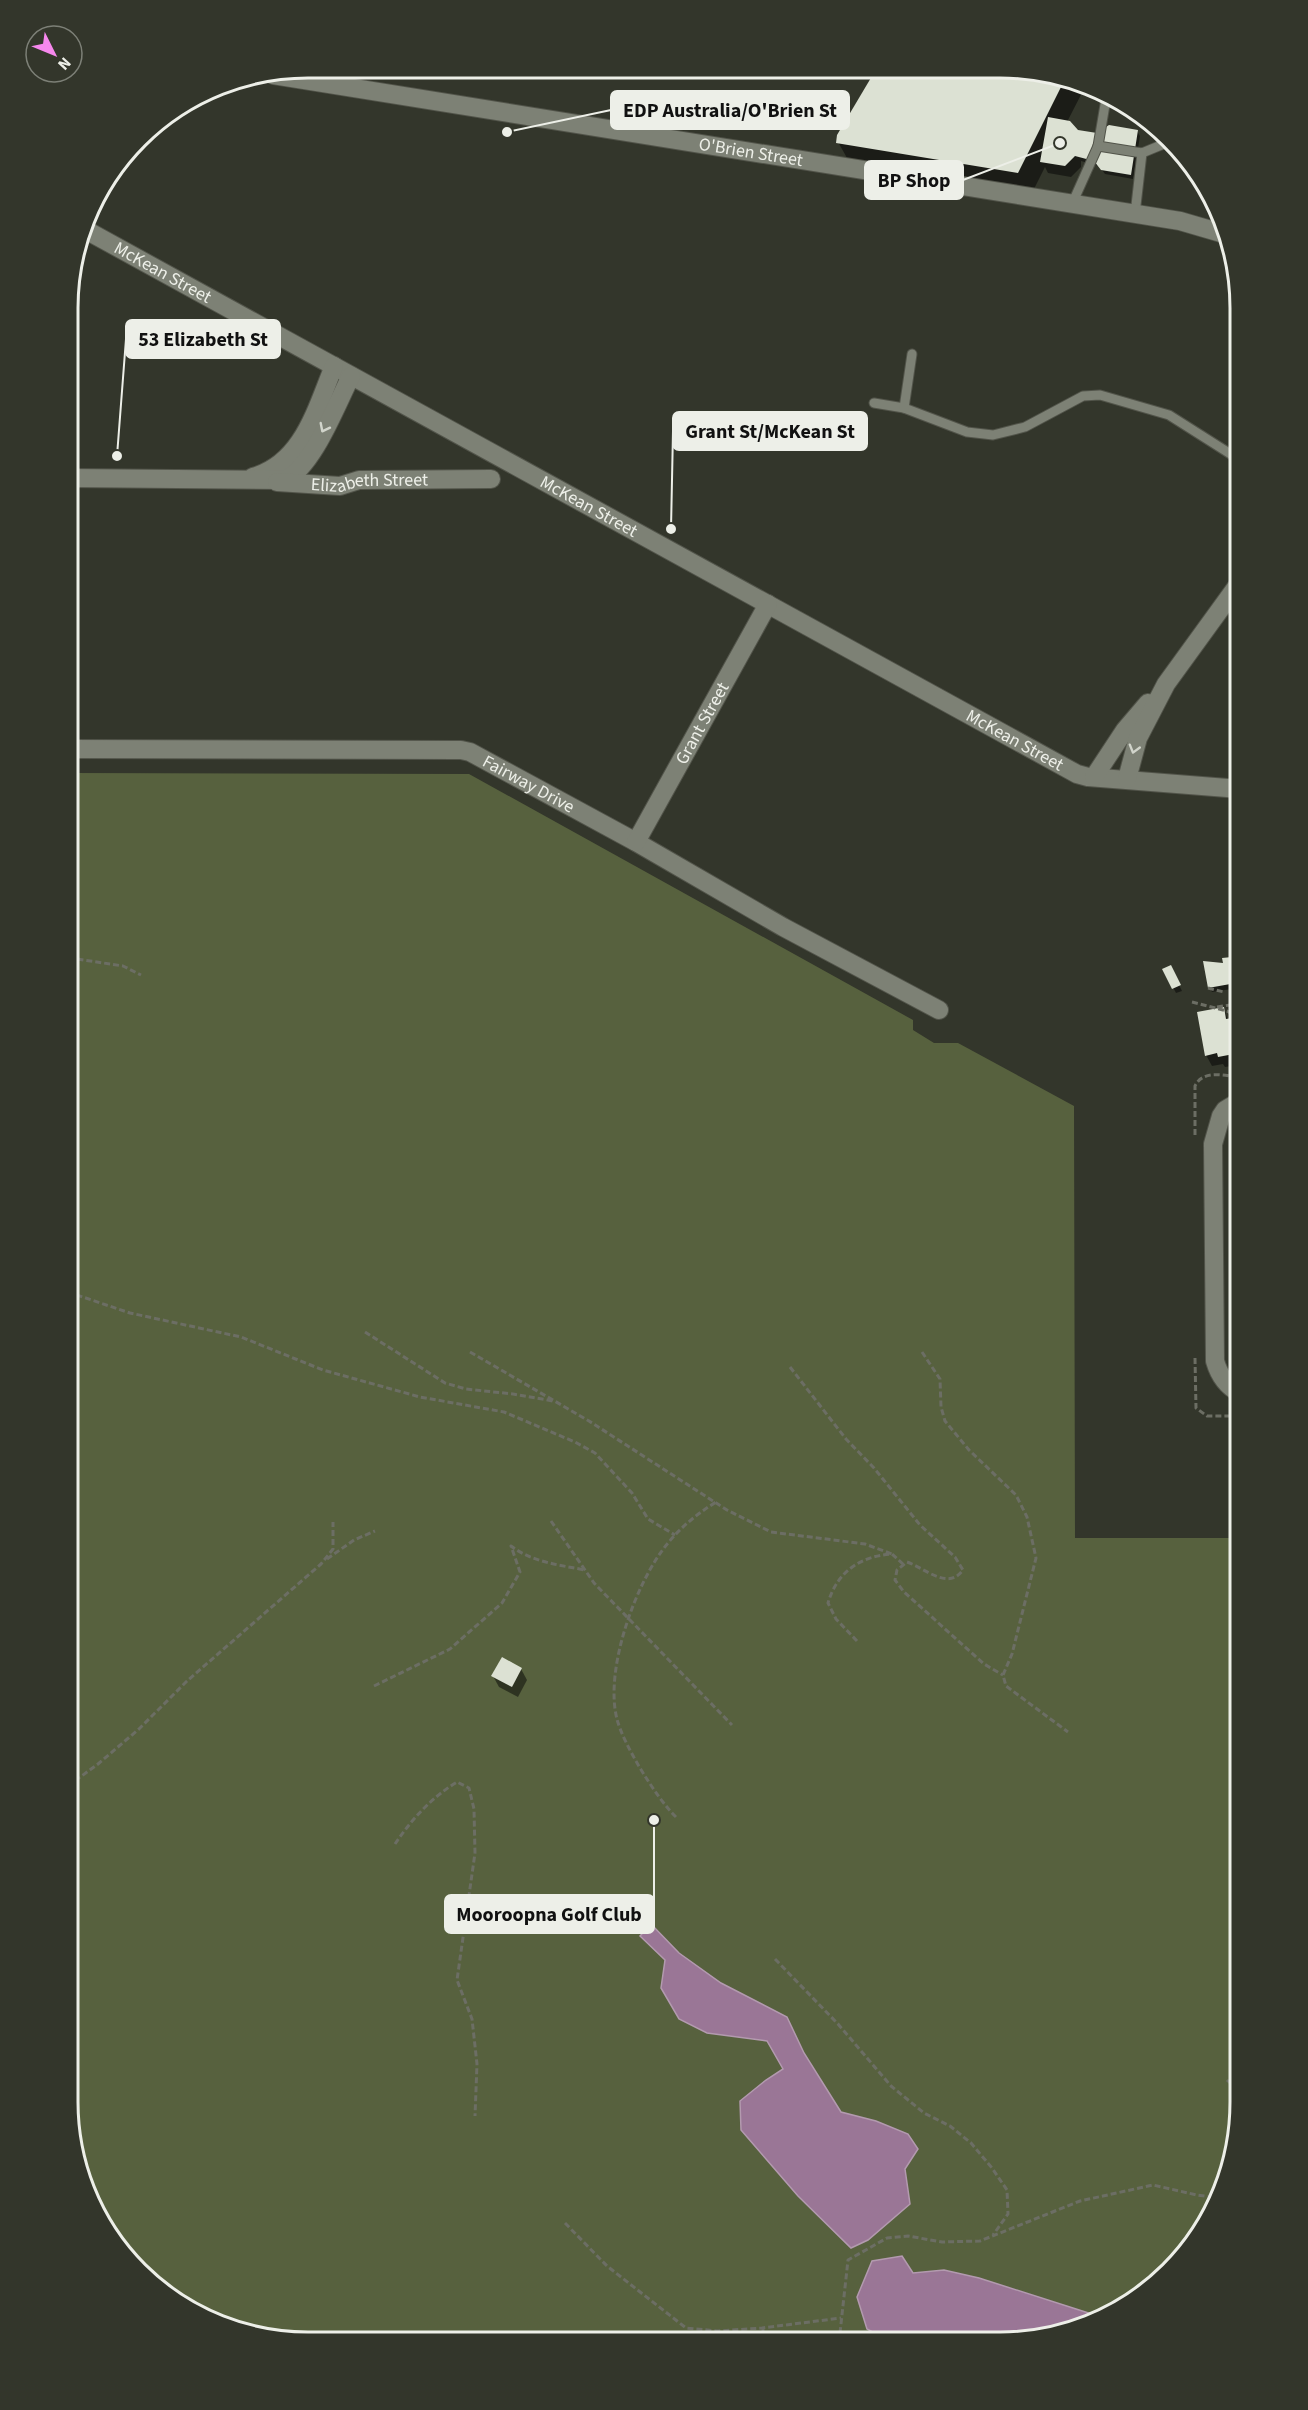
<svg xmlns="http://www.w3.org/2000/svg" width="1308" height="2410" viewBox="0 0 1308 2410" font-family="'Source Sans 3',sans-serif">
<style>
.green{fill:#57613e}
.water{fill:#9a7696;stroke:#b39aaf;stroke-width:1.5}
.shadow{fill:#0007}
.building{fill:#dce1d3}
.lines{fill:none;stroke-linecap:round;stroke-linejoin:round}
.service-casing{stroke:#52544a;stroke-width:11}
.minor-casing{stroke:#52544a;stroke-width:20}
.path{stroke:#6c6e64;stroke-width:3;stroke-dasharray:6 3;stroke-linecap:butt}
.service{stroke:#7d8175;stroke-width:9}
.minor{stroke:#7d8175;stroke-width:18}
.oneway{stroke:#d1d4cb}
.labels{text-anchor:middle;stroke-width:6;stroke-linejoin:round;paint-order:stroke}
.street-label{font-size:18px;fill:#edefe8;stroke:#33362b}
.rim{fill:none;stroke:#edefe8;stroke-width:3}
.leader{fill:none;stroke:#edefe8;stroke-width:2}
.callout-dot{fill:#edefe8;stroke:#33362b;stroke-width:2}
.callout{fill:#edefe8;stroke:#edefe8;stroke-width:2}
.callout-label{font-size:20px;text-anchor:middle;font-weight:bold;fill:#111}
</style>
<rect width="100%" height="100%" fill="#33362b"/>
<!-- green -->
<polygon class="green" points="69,773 469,774 913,1020 913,1030 934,1043 958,1043 1074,1106 1075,1538 1240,1538 1240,2118 1222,2193 1191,2249 1146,2293 1077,2330 1000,2342 277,2340 216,2324 161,2293 117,2248 80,2179 68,2102"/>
<!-- water -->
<g class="water">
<polygon points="651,1924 679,1953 721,1983 787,2017 804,2053 841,2112 876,2121 908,2134 918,2149 905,2169 910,2204 868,2240 851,2248 798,2196 741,2130 740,2101 766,2080 783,2069 767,2041 707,2033 679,2019 661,1988 665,1960 640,1936"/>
<polygon points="902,2256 913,2273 944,2270 979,2278 1101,2317 1077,2330 1000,2342 891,2342 867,2329 857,2297 872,2261"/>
</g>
<!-- shadow -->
<g class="shadow">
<polygon points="877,71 1046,72 1086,85 1067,122 1077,131 1098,135 1137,131 1140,136 1133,179 1105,174 1099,166 1081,161 1081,167 1071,177 1048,173 1045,167 1031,195 851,165 838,142"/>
<polygon points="1231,958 1238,988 1212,992 1209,987"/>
<polygon points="1170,967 1182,991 1176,993 1164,970"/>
<polygon points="1224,1009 1228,1020 1232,1019 1235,1024 1240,1056 1237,1058 1238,1065 1225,1067 1223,1064 1212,1066 1206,1055"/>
<polygon points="521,1669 527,1680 518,1697 499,1687 493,1676"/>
</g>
<!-- building -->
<g class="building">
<polygon points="875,71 1046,72 1065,79 1018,173 836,143 837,135"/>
<polygon points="1048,117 1070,121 1078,130 1097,133 1109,125 1138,130 1131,175 1101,170 1094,161 1075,156 1065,166 1040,162"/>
<polygon points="1232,957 1236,983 1208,988 1203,961 1223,963 1222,958"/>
<polygon points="1171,965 1181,985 1172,989 1162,969"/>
<polygon points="1224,1007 1226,1019 1232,1018 1239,1053 1218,1057 1217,1053 1205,1056 1197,1012"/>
<polygon points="502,1657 522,1668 512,1687 491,1676"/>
</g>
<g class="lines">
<!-- service casing -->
<g class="service-casing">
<g id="service">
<polyline points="1107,93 1098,146 1142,153 1171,141"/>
<polyline points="1072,204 1098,146"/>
<polyline points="1135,214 1142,153"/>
<polyline points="874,403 904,408 967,432 993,435 1025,427 1083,396 1100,395 1169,415 1240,460"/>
<polyline points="904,408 912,354"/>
</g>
</g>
<!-- minor casing -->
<g class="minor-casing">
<g id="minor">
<path id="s1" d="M273 75 1180 221 1228 235"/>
<path id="s2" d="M84 229 1077 774 1088 777 1240 789"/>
<path d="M253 477C303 463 316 409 334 366"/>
<path d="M69 478 285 480C314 465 336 405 351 376"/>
<path id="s3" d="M277 482 340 486 359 480 491 479"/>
<path id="s4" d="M69 749 461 750 470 752 636 842 783 927 939 1010"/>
<polyline points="1094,777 1125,730 1148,703"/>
<polyline points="1127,779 1138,738 1166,684 1240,582"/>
<path id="s5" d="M636 842 768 604"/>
<path d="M1240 1393C1226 1386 1219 1375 1215 1361L1213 1144 1221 1116 1225 1110 1240 1101"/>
</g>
</g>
<!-- path -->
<g class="path">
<polyline points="69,956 77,959 123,966 141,975"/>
<polyline points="1208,988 1224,992"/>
<polyline points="1192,1002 1227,1011 1237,1017"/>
<polyline points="1217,1007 1230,1005"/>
<polyline points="1236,1039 1240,1038"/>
<path d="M1195 1135V1086C1203 1069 1225 1076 1240 1077"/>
<polyline points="68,1292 130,1313 241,1337 323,1370 420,1397 504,1412 575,1442 595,1453 632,1493 648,1519 675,1535"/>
<polyline points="365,1332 445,1383 466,1389 513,1394 553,1401"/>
<polyline points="470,1352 589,1421 727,1510 771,1532 865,1544 892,1554"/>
<polyline points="922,1352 940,1379 941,1407 945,1421 969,1450 1016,1495 1027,1517 1036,1558 1012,1654 1003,1675 1006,1686 1068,1732"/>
<polyline points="1195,1358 1196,1408 1207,1416 1240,1416"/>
<path d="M790 1367 846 1439 874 1468 920 1525 955 1557 963 1570C948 1591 925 1568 907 1562L897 1570 895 1580 904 1592 984 1664 1003 1675"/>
<polyline points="551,1521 594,1583 732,1725"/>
<polyline points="327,1559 354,1540 375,1531"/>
<path d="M857 1641 836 1619 828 1603C837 1572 860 1556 892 1554L904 1565"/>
<path d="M374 1686 450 1649 502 1603 520 1572 511 1546C532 1562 559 1565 585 1570"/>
<polyline points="68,1786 98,1764 139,1729 187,1681 321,1564 333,1549 333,1522"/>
<path d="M676 1817C657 1799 623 1744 617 1719 604 1670 636 1581 668 1543 682 1526 697 1514 716 1502"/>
<path d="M395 1844C411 1820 432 1797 457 1782L469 1788 474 1809 475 1853 457 1980 472 2019 477 2064 475 2116"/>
<polyline points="775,1959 838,2024 891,2086 924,2113 950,2126 971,2143 992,2168 1007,2190 1008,2214 993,2235"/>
<polyline points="1227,2080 1240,2092"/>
<polyline points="565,2223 607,2266 686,2328 718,2331 762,2328 841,2318"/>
<polyline points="763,2329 763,2342"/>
<polyline points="839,2342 848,2260 887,2238 908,2236 942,2242 980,2241 1080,2201 1153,2185 1197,2195 1220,2198"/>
</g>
<!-- service -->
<use href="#service" class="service"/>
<!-- minor -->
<use href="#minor" class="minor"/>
</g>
<!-- one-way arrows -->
<defs><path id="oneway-chevron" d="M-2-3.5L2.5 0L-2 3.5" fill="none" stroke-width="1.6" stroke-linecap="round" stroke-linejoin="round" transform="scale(1.5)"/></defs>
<g class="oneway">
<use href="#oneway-chevron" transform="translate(324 428) rotate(117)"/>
<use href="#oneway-chevron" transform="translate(1134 749) rotate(106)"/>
</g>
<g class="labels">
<!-- street labels -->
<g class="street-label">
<text dy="6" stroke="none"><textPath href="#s1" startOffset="484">O'Brien Street</textPath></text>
<text dy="6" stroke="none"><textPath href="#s2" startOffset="90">McKean Street</textPath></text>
<text dy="6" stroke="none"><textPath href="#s3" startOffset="93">Elizabeth Street</textPath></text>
<text dy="6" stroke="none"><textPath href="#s2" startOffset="576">McKean Street</textPath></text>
<text dy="6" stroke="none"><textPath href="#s5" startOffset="136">Grant Street</textPath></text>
<text dy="6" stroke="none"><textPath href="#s2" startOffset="1062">McKean Street</textPath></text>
<text dy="6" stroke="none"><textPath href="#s4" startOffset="468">Fairway Drive</textPath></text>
</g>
</g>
<!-- crop -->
<path d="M0 0H1308V2410H0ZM308 78H1000A230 230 0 0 1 1230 308V2102A230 230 0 0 1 1000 2332H308A230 230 0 0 1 78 2102V308A230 230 0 0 1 308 78Z" fill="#33362b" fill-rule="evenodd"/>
<path class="rim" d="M308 78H1000A230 230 0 0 1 1230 308V2102A230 230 0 0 1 1000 2332H308A230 230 0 0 1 78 2102V308A230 230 0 0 1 308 78Z"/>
<!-- callouts -->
<path class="leader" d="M507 132L611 110M1060 143L963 180M117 456L126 339M671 529L673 431M654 1820L654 1914"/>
<g class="callout-dot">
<circle cx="507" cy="132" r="6"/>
<circle cx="1060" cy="143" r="6"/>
<circle cx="117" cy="456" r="6"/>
<circle cx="671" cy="529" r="6"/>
<circle cx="654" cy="1820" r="6"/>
</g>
<g class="callout">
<rect x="611" y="91" width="238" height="38" rx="6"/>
<rect x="865" y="161" width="98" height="38" rx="6"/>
<rect x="126" y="320" width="154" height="38" rx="6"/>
<rect x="673" y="412" width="194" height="38" rx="6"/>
<rect x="445" y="1895" width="209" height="38" rx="6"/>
</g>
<g class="callout-label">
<text x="730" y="117">EDP Australia/O'Brien St</text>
<text x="914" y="187">BP Shop</text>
<text x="203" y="346">53 Elizabeth St</text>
<text x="770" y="438">Grant St/McKean St</text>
<text x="549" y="1921">Mooroopna Golf Club</text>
</g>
<!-- north arrow -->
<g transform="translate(54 54) rotate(133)"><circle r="28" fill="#33362b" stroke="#7d8077" stroke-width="1.5"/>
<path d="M0-4.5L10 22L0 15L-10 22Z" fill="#f688ed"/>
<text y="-9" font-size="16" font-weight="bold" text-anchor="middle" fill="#edefe8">N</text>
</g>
</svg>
